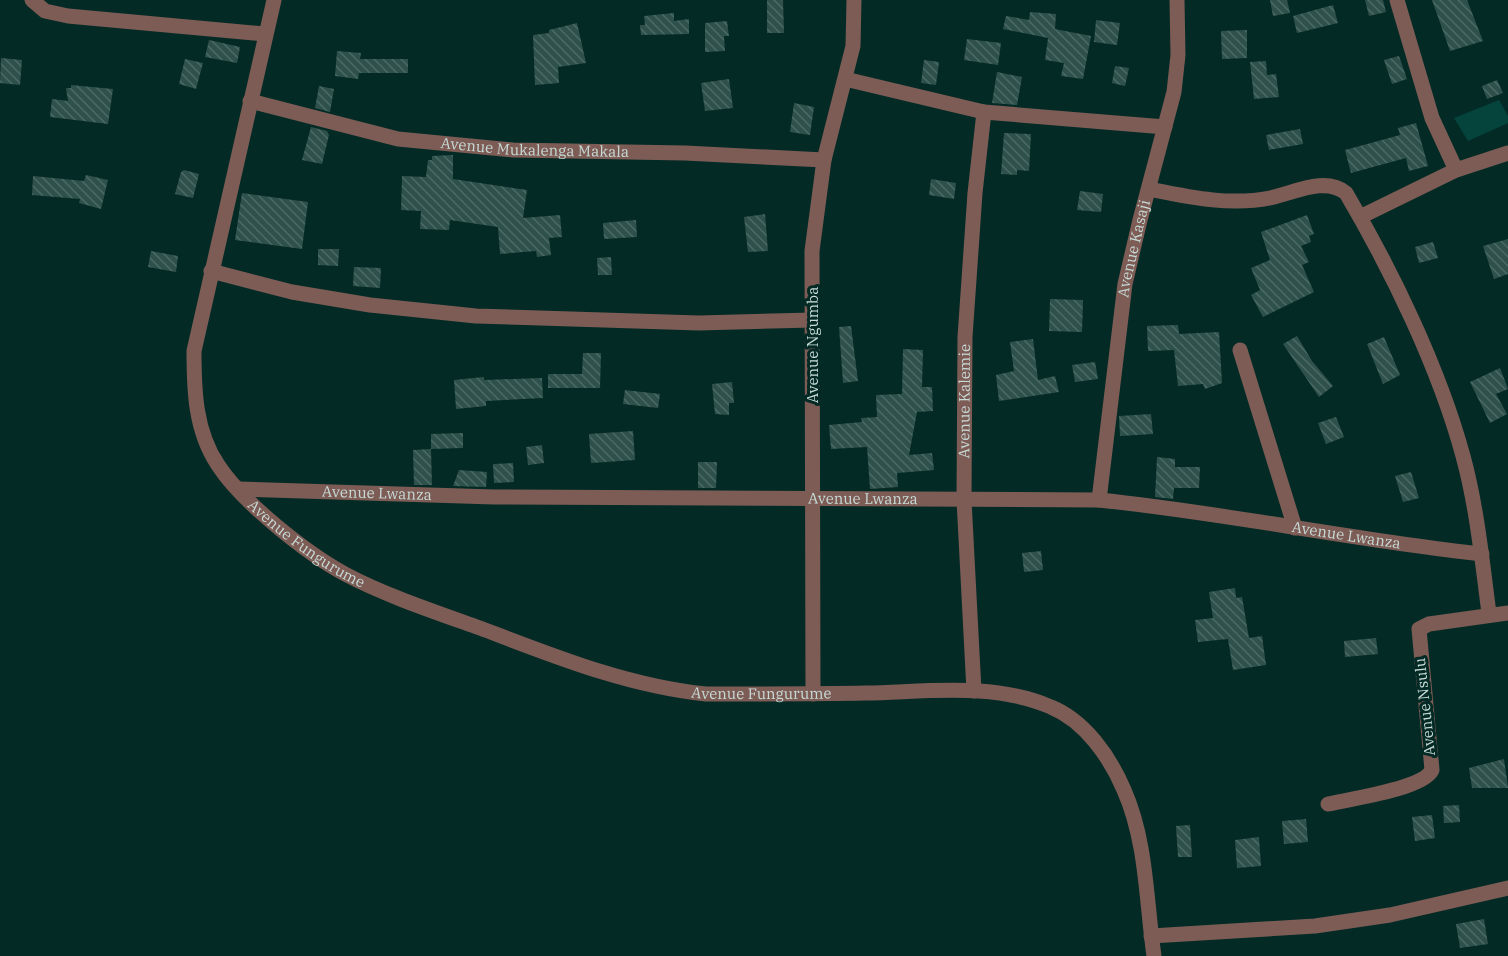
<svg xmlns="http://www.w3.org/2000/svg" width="1508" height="956" viewBox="0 0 1508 956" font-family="'IBM Plex Serif',serif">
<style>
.green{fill:#04443d}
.building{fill:url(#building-back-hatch)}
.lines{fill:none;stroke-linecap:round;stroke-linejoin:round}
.minor{stroke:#7d5c56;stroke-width:15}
.labels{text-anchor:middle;stroke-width:6;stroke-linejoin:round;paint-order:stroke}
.street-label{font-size:15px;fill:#c7dad6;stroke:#042a25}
</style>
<defs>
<pattern id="building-back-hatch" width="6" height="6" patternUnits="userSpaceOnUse" patternTransform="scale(1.5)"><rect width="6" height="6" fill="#2e514c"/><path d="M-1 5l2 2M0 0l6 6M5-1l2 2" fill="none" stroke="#4b6965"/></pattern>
</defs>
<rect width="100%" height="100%" fill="#042a25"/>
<!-- green -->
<polygon class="green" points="1499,100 1508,116 1508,123 1468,141 1454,118"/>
<!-- building -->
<g class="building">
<polygon points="767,0 783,0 784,33 767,33"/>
<polygon points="1270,0 1287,0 1290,13 1273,16"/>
<polygon points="1365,0 1383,0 1386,12 1369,16"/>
<polygon points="1432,0 1467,0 1483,41 1450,51"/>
<polygon points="1333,5 1338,23 1297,33 1293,16"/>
<polygon points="1030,12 1056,14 1055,29 1091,36 1083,79 1061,76 1064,63 1045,60 1048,38 1003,29 1006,16 1029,20"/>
<polygon points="674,13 674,21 689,19 689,34 641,35 640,25 645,25 644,16"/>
<polygon points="1096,20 1120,23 1117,45 1094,42"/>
<polygon points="727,21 729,36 724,36 725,51 705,52 705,23"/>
<polygon points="577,23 586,63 558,67 559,83 535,85 533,35 549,33 549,30"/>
<polygon points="1247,30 1247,58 1222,59 1221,31"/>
<polygon points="967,39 1001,43 998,65 964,60"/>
<polygon points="209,40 240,47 237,63 205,57"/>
<polygon points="337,51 361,53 360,59 408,59 408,73 359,73 358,79 335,76"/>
<polygon points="1399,56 1407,79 1392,84 1384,60"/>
<polygon points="1,58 22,60 20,85 0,83"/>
<polygon points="185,59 203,63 196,89 179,84"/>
<polygon points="924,60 939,62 936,85 921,83"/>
<polygon points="1266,61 1267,75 1276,74 1279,97 1254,99 1250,62"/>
<polygon points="1115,66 1129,68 1125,86 1112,83"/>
<polygon points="997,72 1022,77 1017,105 992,103"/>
<polygon points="729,79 733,108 705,111 701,83"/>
<polygon points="1497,80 1503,93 1487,99 1482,86"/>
<polygon points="71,85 113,89 108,124 50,117 52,99 68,101 66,88 71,88"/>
<polygon points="319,86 334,89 330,112 315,108"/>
<polygon points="794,103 814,107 810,135 790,132"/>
<polygon points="1416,123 1428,166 1409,171 1406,158 1351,173 1345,150 1400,135 1398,128"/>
<polygon points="311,127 327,131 329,135 322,164 302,160"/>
<polygon points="1300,129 1303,144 1269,150 1266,135"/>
<polygon points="1004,133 1031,134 1029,171 1017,170 1017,175 1001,174"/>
<polygon points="453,155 453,179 527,190 523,218 560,215 562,237 549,238 551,255 537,257 536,251 500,254 498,227 450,220 449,230 420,229 421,211 401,210 402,176 426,177 428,160 432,160 432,156"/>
<polygon points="184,170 199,174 193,198 175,194 181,172"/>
<polygon points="86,175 108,180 101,209 79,203 80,199 32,195 33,176 84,181"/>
<polygon points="931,179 956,183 954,199 929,195"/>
<polygon points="1080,191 1103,194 1101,212 1077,210"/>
<polygon points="242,193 308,202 302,249 235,240"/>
<polygon points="765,214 768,251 748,252 744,217"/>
<polygon points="1307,215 1314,234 1309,236 1311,242 1301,246 1309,262 1302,265 1314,292 1263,317 1251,295 1260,290 1251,268 1270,260 1261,232"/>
<polygon points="636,220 637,237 604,239 603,223"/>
<polygon points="1508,239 1508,274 1494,279 1483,246"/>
<polygon points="1433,242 1438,258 1419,263 1415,247"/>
<polygon points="318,249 339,249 338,266 318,265"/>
<polygon points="151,251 178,256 176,272 148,267"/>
<polygon points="611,257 612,275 598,275 597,258"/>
<polygon points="354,267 381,268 380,288 353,286"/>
<polygon points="1050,299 1083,300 1082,332 1049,331"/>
<polygon points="1178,325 1179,334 1219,332 1222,383 1205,389 1203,384 1178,386 1174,350 1148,351 1147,326"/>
<polygon points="851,326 858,381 843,383 839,327"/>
<polygon points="1297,336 1312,361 1333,386 1319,397 1283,344"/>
<polygon points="1384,337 1400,375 1383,384 1367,344"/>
<polygon points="1033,339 1038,380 1055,376 1059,392 999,401 996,375 1014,371 1010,342"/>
<polygon points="903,349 923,350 922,387 932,387 933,411 917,412 909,455 932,453 934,470 897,473 898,487 870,489 867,447 831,449 829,425 862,422 861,418 877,417 876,395 902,394"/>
<polygon points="583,353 601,353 600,388 548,388 548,374 582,374"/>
<polygon points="1095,362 1098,379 1075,382 1072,365"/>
<polygon points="1500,368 1508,389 1496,394 1507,414 1490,423 1470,382"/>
<polygon points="484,377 484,380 542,378 543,398 486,401 486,406 456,409 454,380"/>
<polygon points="732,382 734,403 729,403 729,415 715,414 712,384"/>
<polygon points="625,390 660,394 658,408 623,404"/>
<polygon points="1151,414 1153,434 1120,436 1119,416"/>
<polygon points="1336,417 1344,437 1326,444 1318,423"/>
<polygon points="633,431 635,460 591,463 589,434"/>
<polygon points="463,433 463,448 431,449 431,434"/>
<polygon points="542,445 544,463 528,465 526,447"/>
<polygon points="431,449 432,485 414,485 413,450"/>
<polygon points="1157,457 1175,459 1175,467 1200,467 1199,488 1174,488 1173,499 1155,497"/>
<polygon points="698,462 717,462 716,488 698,488"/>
<polygon points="513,463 514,482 494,483 493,464"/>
<polygon points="459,470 487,472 486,487 453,486"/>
<polygon points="1411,472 1419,498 1403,502 1395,476"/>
<polygon points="1041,551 1043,570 1024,572 1022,553"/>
<polygon points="1235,588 1236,598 1242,597 1249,638 1262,636 1266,665 1233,670 1228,639 1198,642 1195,620 1213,618 1209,592"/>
<polygon points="1376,638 1378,654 1345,657 1344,641"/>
<polygon points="1504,759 1508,788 1472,788 1469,768"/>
<polygon points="1459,805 1460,822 1444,823 1443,806"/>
<polygon points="1432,815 1435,838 1415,841 1412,817"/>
<polygon points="1306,819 1308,842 1284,844 1282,821"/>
<polygon points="1190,825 1192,857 1178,857 1176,826"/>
<polygon points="1259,837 1261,866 1237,868 1235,840"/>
<polygon points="1484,919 1488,944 1460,948 1456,924"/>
</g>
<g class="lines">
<!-- minor -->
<g class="minor">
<polyline points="32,0 45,11 68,16 265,34"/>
<path id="s1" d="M274 0 194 351C194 390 195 431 218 465 242 502 306 553 345 574 384 595 438 613 480 628 554 656 627 686 706 694 760 694 813 694 866 693 926 692 994 682 1051 707 1085 721 1110 757 1124 790 1147 842 1146 901 1154 956"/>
<polyline points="1397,0 1432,118 1456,170"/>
<polyline points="845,79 984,112 1165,127"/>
<path id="s2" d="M250 101 398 139 513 150 685 153 824 160"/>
<path d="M1149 189C1189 197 1229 206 1270 198 1294 193 1325 176 1346 193 1392 271 1439 368 1463 456 1477 507 1482 561 1489 613"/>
<polyline points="1360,217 1456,170 1508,153"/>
<polyline points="211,271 292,292 370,305 476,316 699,323 813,320"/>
<polyline points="1240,350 1295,528"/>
<path id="s3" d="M239 489 494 497 1099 500C1227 513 1353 540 1482 554"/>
<path id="s4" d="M1099 500 1125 284 1140 220 1174 92 1178 55 1177 0"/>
<path id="s5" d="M974 691 964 500 965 337 975 193 984 112"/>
<polyline points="813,694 812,251 824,160 853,46 854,0"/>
<path d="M1328 804C1350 799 1423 789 1432 770L1419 629 1429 624 1508 613"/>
<polyline points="1151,936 1315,926 1390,915 1508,888"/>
</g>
</g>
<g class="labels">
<!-- street labels -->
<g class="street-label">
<text dy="5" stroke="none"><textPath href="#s2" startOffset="290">Avenue Mukalenga Makala</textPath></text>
<text dy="5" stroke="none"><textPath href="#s4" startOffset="254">Avenue Kasaji</textPath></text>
<text transform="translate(813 345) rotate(-90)" y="5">Avenue Ngumba</text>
<text dy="5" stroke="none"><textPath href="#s5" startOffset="290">Avenue Kalemie</textPath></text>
<text dy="5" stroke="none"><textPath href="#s3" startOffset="138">Avenue Lwanza</textPath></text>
<text dy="5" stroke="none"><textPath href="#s3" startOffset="624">Avenue Lwanza</textPath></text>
<text dy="5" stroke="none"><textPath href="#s3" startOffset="1110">Avenue Lwanza</textPath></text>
<text dy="5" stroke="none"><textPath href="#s1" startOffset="598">Avenue Fungurume</textPath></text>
<text dy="5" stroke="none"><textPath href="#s1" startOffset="1084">Avenue Fungurume</textPath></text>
<text transform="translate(1425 707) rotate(-96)" y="5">Avenue Nsulu</text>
</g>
</g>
</svg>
